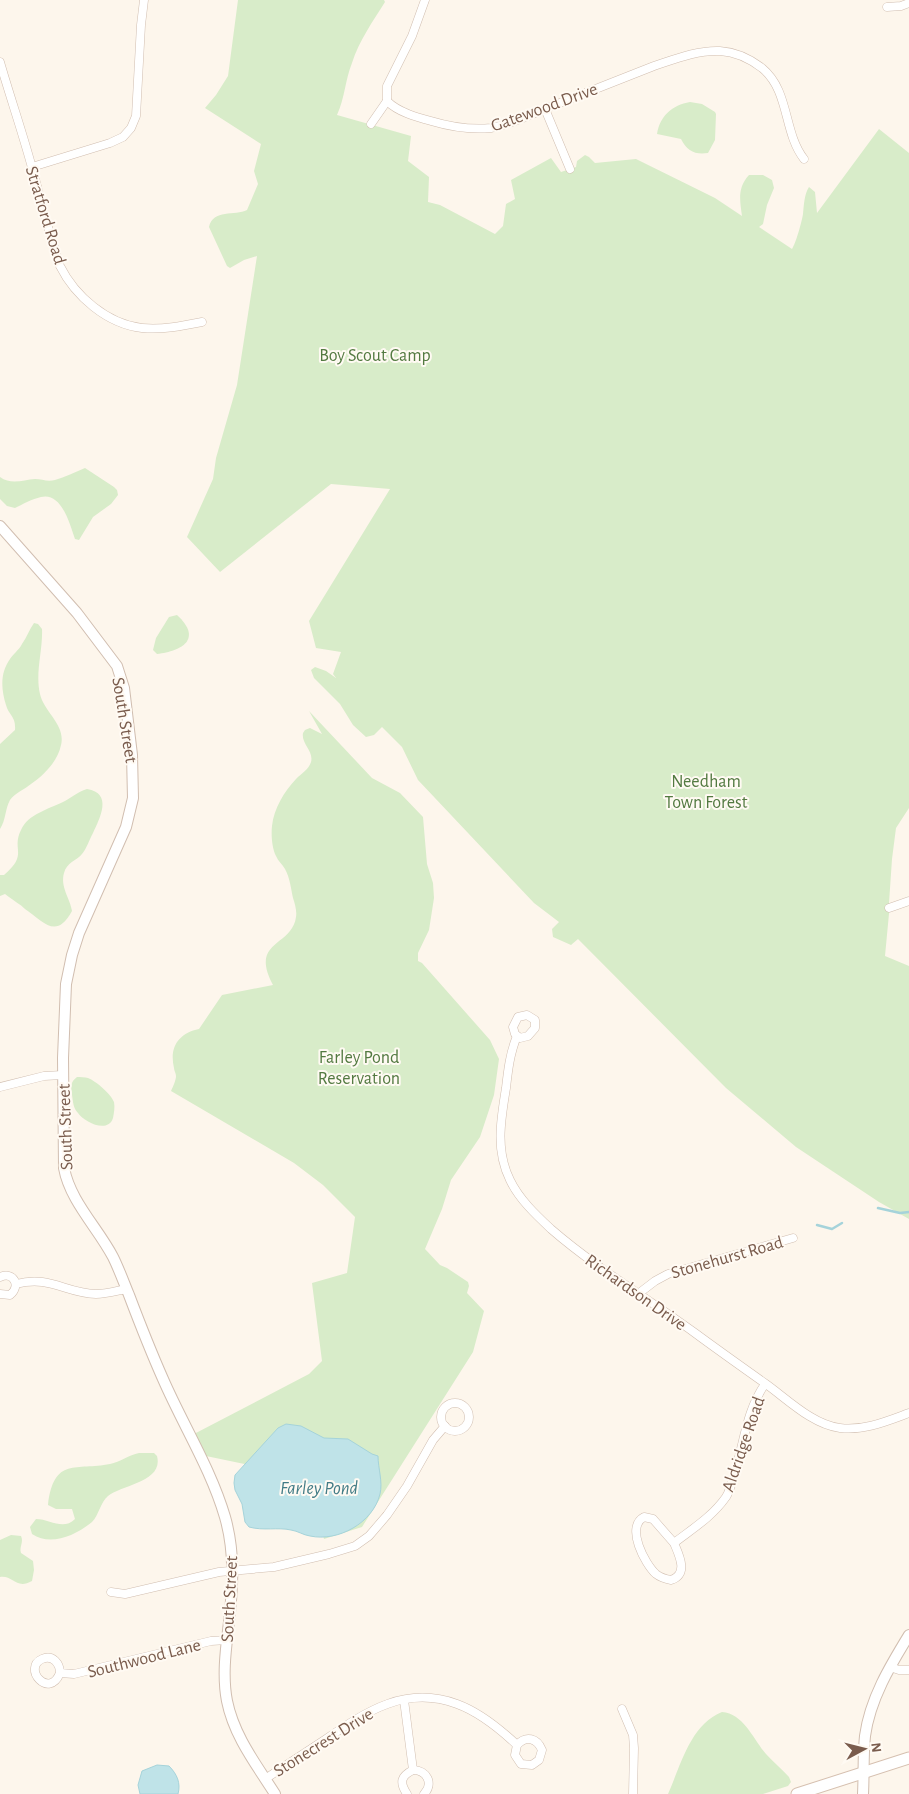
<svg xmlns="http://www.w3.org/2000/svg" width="909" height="1794" viewBox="0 0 909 1794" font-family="'Alegreya Sans',sans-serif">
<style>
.green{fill:#d8ecc9}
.water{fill:#bfe3e8;stroke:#a5d3da}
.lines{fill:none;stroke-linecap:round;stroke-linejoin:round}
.stream{stroke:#a5d3da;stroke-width:2.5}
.minor-casing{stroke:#d1beb0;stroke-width:9}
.tertiary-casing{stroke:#d1beb0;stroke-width:12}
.secondary-casing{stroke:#d6c0b0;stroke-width:13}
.minor{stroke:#fff;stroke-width:8}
.tertiary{stroke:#fff;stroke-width:10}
.secondary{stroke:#fff;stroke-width:11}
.labels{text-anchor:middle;stroke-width:4;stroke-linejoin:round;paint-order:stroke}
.street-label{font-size:18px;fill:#7a5c4d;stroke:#fffaf3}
.park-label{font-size:18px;fill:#537a41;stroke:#fffaf3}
.water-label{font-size:19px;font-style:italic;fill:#437c86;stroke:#fffaf3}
</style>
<rect width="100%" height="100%" fill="#fdf6ec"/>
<!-- green -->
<g class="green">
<path d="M238 0H384L385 2C373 21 359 41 352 63 345 80 345 98 337 115L411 136 408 161 429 177 428 202 440 205 495 234 503 226 506 204 515 199 511 180 551 158 561 172 576 167 577 161 585 155 589 157 595 163 636 159 715 198 742 216C740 201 737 188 749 175H763L772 180 774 188 767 205 763 224 759 227 792 249C796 243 802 221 803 214 804 205 804 195 809 187L815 192 817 213 879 129 909 153V808L896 828 892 859 889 903H890L885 956 909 966V1219L879 1202 796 1147 726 1088 578 939 571 945 553 937 552 929 559 922 534 903 418 780 402 747 382 727 374 735 366 737 353 725 340 704 314 678 311 670 315 667 326 671 336 678 333 674 341 652 316 648 309 621 390 489 331 484 220 572 187 537 213 479 216 458 237 385 257 256 244 260 230 268 227 266 209 227C213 209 235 216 247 210L258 184 254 171 261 144 205 108 216 95 228 76Z"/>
<path d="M690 102 702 104 715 112 716 114 715 140 708 153C695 155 687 151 681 139L657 134C660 116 672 105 690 102Z"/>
<path d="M85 468 114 487 117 490 118 495 111 504 93 517 79 540 75 539C70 525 62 492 41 497 32 499 23 504 15 508L7 506 0 499V477C11 485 23 480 35 479 42 479 47 482 55 480 65 477 75 472 85 468Z"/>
<path d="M177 615C203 639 182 651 157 654L153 650 156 638 169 617Z"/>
<path d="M34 623 38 624 42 629C43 650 35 673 40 694 44 712 66 725 61 745 58 761 44 775 31 784 25 789 15 793 10 800 5 809 6 820 0 829V744L15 730C16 716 9 716 6 705 1 689 0 673 10 659 13 654 19 650 22 644 27 637 29 630 34 623Z"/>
<path d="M309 711 372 778 400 793 423 817 427 864 433 883 434 898 429 930 418 953V961L422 963 490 1040 499 1059 494 1095 480 1137 451 1180 442 1209 425 1249 440 1265 447 1268 468 1282 469 1286 467 1293 484 1311 473 1352 362 1527 324 1539 321 1527 254 1466 206 1456 194 1434 309 1374 322 1361 312 1283 347 1273 355 1217 323 1185 294 1163 171 1091C173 1087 176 1080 176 1076 176 1073 174 1071 174 1068 169 1047 179 1033 199 1029L222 995 273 985C249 940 292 947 296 917 297 911 295 904 293 898 291 889 290 878 285 869 282 864 278 861 276 856 272 848 271 835 272 826 274 808 284 792 296 779 301 774 309 769 311 762 314 751 301 744 303 733L305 730 310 728 322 734Z"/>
<path d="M87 789C113 793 100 818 93 833 89 840 87 848 82 854 76 861 67 862 64 873 60 887 70 898 72 911 56 940 44 922 25 909 20 904 14 901 9 897L5 894 0 896V875H4C29 854 11 850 21 830 28 814 49 809 63 802 71 798 77 792 87 789Z"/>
<path d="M77 1077C80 1077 85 1077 88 1078 96 1081 111 1094 114 1102 115 1107 114 1113 113 1118 108 1134 84 1122 78 1113 73 1108 73 1101 72 1095 71 1087 70 1082 77 1077Z"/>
<path d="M139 1453H154L157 1456C164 1482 121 1485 108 1496 100 1503 99 1515 92 1522 76 1535 51 1547 32 1534L30 1527 36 1519C50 1519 63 1531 75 1519L72 1509H56L48 1505C54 1456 76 1471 110 1464 120 1462 129 1455 139 1453Z"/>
<path d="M11 1535 21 1536C24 1542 19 1547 21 1553L33 1561 34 1570 32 1581C16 1590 13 1575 0 1577V1540Z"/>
<path d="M722 1712C744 1714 753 1739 766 1754 773 1762 782 1769 789 1777L791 1782 788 1786 763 1794H668C681 1765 690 1725 722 1712Z"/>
</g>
<!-- water -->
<g class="water">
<path d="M286 1424 301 1426 324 1438 348 1439 372 1454 378 1456C378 1468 383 1482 380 1494 373 1523 338 1542 310 1536 303 1535 298 1531 291 1530 278 1527 263 1531 249 1527L245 1522 242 1504 235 1490 234 1483 235 1475 278 1428Z"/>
<path d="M157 1765 169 1766C177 1774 181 1783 178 1794H140L138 1785 142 1771Z"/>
</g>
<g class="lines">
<!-- stream -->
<g class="stream">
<polyline points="878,1208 900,1213 909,1212"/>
<polyline points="817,1225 832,1229 842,1223"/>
</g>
<!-- minor casing -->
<g class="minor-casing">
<g id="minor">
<polyline points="887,7 901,6 909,3"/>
<path d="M0 62C11 100 24 137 34 175 40 197 45 219 52 240 55 249 57 258 60 266 75 296 107 324 142 328 162 330 182 326 202 322"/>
<path d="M387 101C398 112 416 117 431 121 451 127 470 130 491 128 513 124 534 113 555 105 588 92 621 79 654 66 675 59 697 50 720 51 736 52 749 58 762 68 790 91 783 132 804 159"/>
<polyline points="545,109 570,169"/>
<polyline points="371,124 387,101 387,86 412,36 425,0"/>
<polyline points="32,167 110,143 123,137 131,128 136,116 141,25 144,0"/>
<polyline points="889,908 909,901"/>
<polygon points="527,1015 535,1020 535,1028 528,1036 520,1038 515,1034 513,1027 518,1017"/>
<path d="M517 1036C510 1053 508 1070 506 1088 501 1119 495 1150 510 1180 519 1199 536 1215 551 1229 596 1268 647 1298 695 1333 718 1350 742 1367 766 1384 787 1399 813 1425 840 1428 864 1431 887 1421 909 1413"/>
<polyline points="0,1087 44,1076 63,1075"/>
<path d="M0 1277C14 1271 21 1286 10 1295L0 1294"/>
<path d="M16 1284C50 1275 65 1293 96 1294 106 1294 116 1291 126 1289"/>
<polyline points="638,1294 655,1281 668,1274 793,1238"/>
<circle cx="455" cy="1417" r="14"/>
<path d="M674 1543C679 1555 689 1574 671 1580 665 1579 661 1578 656 1574 645 1564 625 1527 644 1517L653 1519 674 1543C692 1529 712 1517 726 1497 730 1491 732 1482 734 1475 744 1444 746 1411 765 1384"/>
<polyline points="111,1592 125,1594 219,1572 274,1567 329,1554 355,1546 369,1536 387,1515 407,1486 433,1440 445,1426"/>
<polyline points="890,1667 899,1670 909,1670"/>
<path d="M60 1673C49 1700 22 1668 42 1659 53 1654 60 1664 60 1673L74 1674 211 1641 227 1640"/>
<polyline points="404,1700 413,1770"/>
<polyline points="622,1709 633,1735 634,1748 633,1794"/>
<path d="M265 1779C286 1765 306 1752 326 1739 367 1711 406 1685 457 1704 479 1712 500 1729 517 1745L515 1755 521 1764 532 1765 539 1760 542 1750C537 1738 526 1735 517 1745"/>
<path d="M407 1794C399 1782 401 1776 413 1770 427 1770 434 1784 424 1794"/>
</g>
</g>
<!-- tertiary casing -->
<g class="tertiary-casing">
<g id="tertiary">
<path d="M0 526 77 613 117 666 124 688 132 755 133 798 126 827 79 933 72 955 66 984 63 1058 64 1168C70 1201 98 1228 113 1257 119 1269 124 1283 129 1295 140 1324 151 1352 163 1379 183 1425 211 1469 225 1517 235 1552 233 1586 229 1622 226 1648 222 1675 227 1701 234 1736 256 1764 275 1794"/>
<path d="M863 1794C864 1775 863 1755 865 1736 870 1699 890 1666 909 1635"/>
</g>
</g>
<!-- secondary casing -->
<g class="secondary-casing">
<polyline id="secondary" points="797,1794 909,1758"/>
</g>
<!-- minor -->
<use href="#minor" class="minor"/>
<!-- tertiary -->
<use href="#tertiary" class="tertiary"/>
<!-- secondary -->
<use href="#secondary" class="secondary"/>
</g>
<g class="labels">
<!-- street labels -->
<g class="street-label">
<text transform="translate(544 107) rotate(-20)" y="6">Gatewood Drive</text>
<text transform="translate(46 215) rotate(73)" y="6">Stratford Road</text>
<text transform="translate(125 720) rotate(81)" y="6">South Street</text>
<text transform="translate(65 1127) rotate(-92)" y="6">South Street</text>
<text transform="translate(727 1257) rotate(-16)" y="6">Stonehurst Road</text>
<text transform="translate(636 1292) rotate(35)" y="6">Richardson Drive</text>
<text transform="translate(743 1444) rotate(-71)" y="6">Aldridge Road</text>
<text transform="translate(229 1599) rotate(-87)" y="6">South Street</text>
<text transform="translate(144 1658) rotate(-14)" y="6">Southwood Lane</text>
<text transform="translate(323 1742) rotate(-32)" y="6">Stonecrest Drive</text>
</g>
<!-- park labels -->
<g class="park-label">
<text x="375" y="361">Boy Scout Camp</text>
<text x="706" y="787">Needham<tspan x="706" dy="21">Town Forest</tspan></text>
<text x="359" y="1063">Farley Pond<tspan x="359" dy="21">Reservation</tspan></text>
</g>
<!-- water labels -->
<g class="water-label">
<text x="319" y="1494">Farley Pond</text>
</g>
</g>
<!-- north arrow -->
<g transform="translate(864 1749) rotate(83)" stroke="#fffaf3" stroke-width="4" paint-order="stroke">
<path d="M0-4L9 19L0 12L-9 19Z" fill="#7a5c4d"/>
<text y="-8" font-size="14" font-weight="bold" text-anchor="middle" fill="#7a5c4d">N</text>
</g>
</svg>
